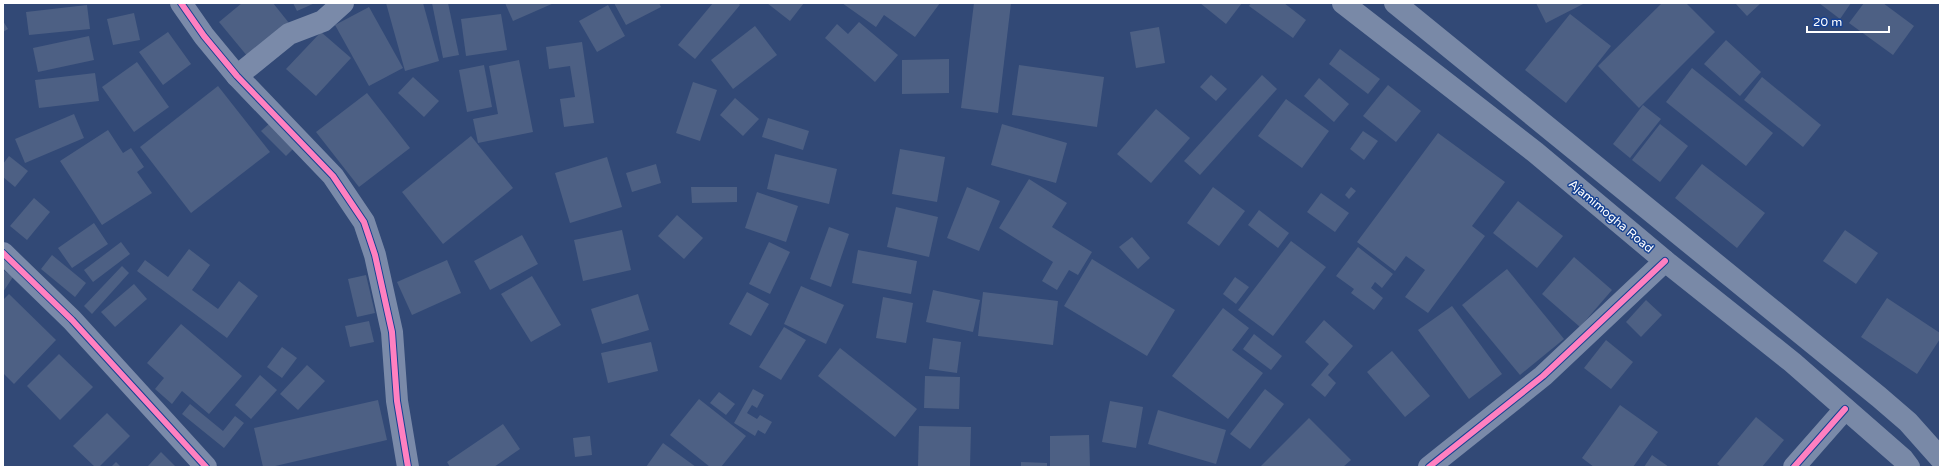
<svg xmlns="http://www.w3.org/2000/svg" width="1943" height="470" viewBox="0 0 1943 470" font-family="'Varela Round',sans-serif">
<style>
.building{fill:#4d6084}
.lines{fill:none;stroke-linecap:round;stroke-linejoin:round}
.minor{stroke:#7a8aa9;stroke-width:22}
.major{stroke:#7989a7;stroke-width:22}
.cycleway-casing{stroke:#164192;stroke-width:8}
.cycleway{stroke:#ff80c0;stroke-width:6}
.labels{text-anchor:middle;stroke-width:3;stroke-linejoin:round;paint-order:stroke}
.street-label{font-size:12px;fill:#fff;stroke:#164192}
</style>
<rect width="100%" height="100%" fill="#324976"/>
<!-- building -->
<g class="building">
<polygon points="242,3 273,3 289,23 248,57 219,22"/>
<polygon points="293,3 315,3 297,11"/>
<polygon points="386,3 423,3 439,61 405,71"/>
<polygon points="432,3 448,3 459,55 443,58"/>
<polygon points="505,3 554,3 513,21"/>
<polygon points="614,3 659,3 661,7 626,25"/>
<polygon points="713,3 738,3 740,5 695,59 678,45"/>
<polygon points="767,3 804,3 790,21"/>
<polygon points="842,3 940,3 915,37 884,15 876,27"/>
<polygon points="974,3 1011,3 998,113 961,108"/>
<polygon points="1200,3 1242,3 1226,24"/>
<polygon points="1251,3 1284,3 1306,20 1293,38 1249,6"/>
<polygon points="1536,3 1585,3 1546,23"/>
<polygon points="1662,3 1686,3 1715,32 1639,108 1598,66"/>
<polygon points="1735,3 1761,3 1747,16"/>
<polygon points="1819,3 1851,3 1840,19"/>
<polygon points="1864,3 1883,3 1914,26 1893,55 1849,23"/>
<polygon points="87,5 90,29 29,35 26,12"/>
<polygon points="608,5 625,36 597,52 579,21"/>
<polygon points="369,7 403,68 369,86 335,25"/>
<polygon points="134,13 140,40 113,45 107,19"/>
<polygon points="501,14 507,50 466,56 461,19"/>
<polygon points="1570,14 1611,46 1566,103 1525,70"/>
<polygon points="3,21 8,29 3,32"/>
<polygon points="859,22 898,55 875,82 825,38 837,24 848,34"/>
<polygon points="755,26 777,55 733,89 711,60"/>
<polygon points="1159,27 1165,63 1136,68 1130,32"/>
<polygon points="168,32 191,64 163,85 139,52"/>
<polygon points="321,32 351,58 316,96 286,69"/>
<polygon points="89,36 94,60 38,72 33,48"/>
<polygon points="1726,40 1761,72 1740,96 1704,64"/>
<polygon points="582,42 594,123 564,127 560,99 575,97 570,66 549,69 546,47"/>
<polygon points="1340,49 1380,79 1368,94 1329,64"/>
<polygon points="949,59 949,93 902,94 902,60"/>
<polygon points="519,60 533,132 478,143 473,119 498,114 489,66"/>
<polygon points="137,62 169,107 134,132 102,87"/>
<polygon points="484,65 492,107 467,112 459,70"/>
<polygon points="1019,65 1104,77 1097,127 1012,115"/>
<polygon points="1692,68 1773,133 1746,166 1666,102"/>
<polygon points="95,73 99,101 39,108 35,80"/>
<polygon points="1211,75 1227,89 1216,101 1200,87"/>
<polygon points="1262,75 1277,89 1200,175 1184,161"/>
<polygon points="413,77 439,101 424,117 398,93"/>
<polygon points="1762,77 1821,125 1803,147 1744,100"/>
<polygon points="1319,78 1349,104 1334,122 1304,96"/>
<polygon points="693,82 717,90 700,141 676,133"/>
<polygon points="1388,85 1421,111 1396,142 1363,116"/>
<polygon points="218,86 270,152 191,213 140,147"/>
<polygon points="367,93 410,148 359,187 316,132"/>
<polygon points="735,98 759,119 743,136 720,115"/>
<polygon points="1286,99 1329,131 1302,168 1258,136"/>
<polygon points="1643,105 1661,119 1630,158 1613,144"/>
<polygon points="1156,109 1190,138 1151,183 1117,154"/>
<polygon points="74,114 84,138 25,163 15,139"/>
<polygon points="768,118 809,131 803,150 762,137"/>
<polygon points="270,123 295,147 286,156 261,131"/>
<polygon points="1002,124 1067,143 1056,183 991,165"/>
<polygon points="1660,124 1688,146 1660,182 1632,160"/>
<polygon points="108,130 123,153 131,148 144,167 137,172 152,193 102,225 60,161"/>
<polygon points="1363,131 1378,141 1364,160 1350,149"/>
<polygon points="1438,133 1505,182 1472,226 1485,236 1428,313 1405,297 1425,270 1406,256 1395,271 1357,242"/>
<polygon points="471,136 513,188 443,244 402,192"/>
<polygon points="900,149 945,157 937,202 892,194"/>
<polygon points="775,154 837,169 829,204 767,189"/>
<polygon points="9,156 28,171 15,187 3,177 3,164"/>
<polygon points="607,157 622,207 570,223 555,173"/>
<polygon points="656,164 661,183 632,192 626,173"/>
<polygon points="1702,164 1765,213 1737,248 1675,198"/>
<polygon points="1029,179 1067,203 1052,227 1092,252 1078,275 1069,270 1057,290 1042,281 1053,262 999,228"/>
<polygon points="691,187 737,187 737,202 692,203"/>
<polygon points="967,187 1000,201 979,251 947,238"/>
<polygon points="1213,187 1245,211 1219,246 1187,223"/>
<polygon points="1351,187 1356,191 1349,199 1345,195"/>
<polygon points="757,192 798,206 786,242 745,228"/>
<polygon points="1321,193 1349,213 1335,232 1307,212"/>
<polygon points="34,198 50,212 27,240 10,226"/>
<polygon points="1518,201 1563,236 1537,268 1493,233"/>
<polygon points="896,207 938,217 929,257 887,247"/>
<polygon points="1259,210 1289,233 1278,248 1248,225"/>
<polygon points="677,215 703,238 684,259 658,236"/>
<polygon points="94,223 108,244 72,268 58,248"/>
<polygon points="829,227 849,234 831,287 810,279"/>
<polygon points="622,230 631,270 583,281 574,240"/>
<polygon points="1845,230 1878,253 1856,284 1823,261"/>
<polygon points="522,235 538,264 490,290 474,261"/>
<polygon points="1132,237 1150,258 1138,269 1119,247"/>
<polygon points="1291,241 1326,267 1273,336 1238,310"/>
<polygon points="121,242 130,254 93,282 84,270"/>
<polygon points="769,242 790,252 770,294 749,284"/>
<polygon points="1358,247 1393,274 1382,288 1375,282 1371,288 1383,298 1374,310 1351,293 1354,289 1336,276"/>
<polygon points="189,249 210,265 192,290 218,309 239,281 258,296 227,338 137,271 145,260 168,277"/>
<polygon points="858,250 917,261 911,294 852,283"/>
<polygon points="52,255 86,283 75,297 41,269"/>
<polygon points="1574,257 1612,290 1580,327 1542,294"/>
<polygon points="1092,259 1175,310 1147,356 1064,306"/>
<polygon points="447,260 461,293 412,315 397,282"/>
<polygon points="122,266 129,273 92,314 84,306"/>
<polygon points="1507,269 1564,339 1520,375 1462,305"/>
<polygon points="3,270 13,277 3,292"/>
<polygon points="366,275 375,313 357,317 348,279"/>
<polygon points="532,276 561,325 531,342 501,294"/>
<polygon points="1235,277 1249,287 1236,304 1223,294"/>
<polygon points="134,284 147,299 115,327 101,312"/>
<polygon points="801,286 844,305 826,344 784,324"/>
<polygon points="933,290 980,300 973,332 926,322"/>
<polygon points="747,292 769,304 751,336 729,324"/>
<polygon points="983,292 1058,301 1053,345 978,336"/>
<polygon points="9,294 56,340 14,384 3,373 3,300"/>
<polygon points="638,294 649,330 602,344 591,309"/>
<polygon points="883,297 913,303 906,343 876,338"/>
<polygon points="1887,298 1940,333 1940,339 1917,374 1861,337"/>
<polygon points="1646,300 1662,315 1641,337 1626,322"/>
<polygon points="1452,306 1502,374 1469,399 1418,330"/>
<polygon points="1223,308 1249,328 1232,350 1263,373 1228,419 1172,376"/>
<polygon points="1324,320 1353,346 1328,375 1336,383 1325,397 1311,385 1329,364 1305,342"/>
<polygon points="369,321 374,342 350,347 345,326"/>
<polygon points="181,324 242,376 209,414 182,391 172,404 155,389 164,378 147,363"/>
<polygon points="784,327 806,340 781,380 759,367"/>
<polygon points="1254,334 1282,356 1271,370 1243,349"/>
<polygon points="933,338 961,342 957,373 929,369"/>
<polygon points="1606,340 1633,362 1611,389 1584,368"/>
<polygon points="651,342 658,371 608,383 601,353"/>
<polygon points="282,347 297,358 282,378 267,367"/>
<polygon points="840,348 917,409 895,437 818,376"/>
<polygon points="1392,351 1430,396 1405,417 1367,372"/>
<polygon points="59,354 93,387 60,420 27,386"/>
<polygon points="307,365 325,381 298,410 280,394"/>
<polygon points="260,375 277,390 251,419 235,405"/>
<polygon points="925,376 960,377 959,409 924,408"/>
<polygon points="753,389 764,395 757,408 752,405 747,413 757,419 760,415 772,422 765,434 758,430 755,436 734,423"/>
<polygon points="1265,389 1284,404 1250,449 1230,434"/>
<polygon points="719,392 735,404 726,415 710,403"/>
<polygon points="699,399 746,436 721,467 710,467 670,435"/>
<polygon points="378,400 387,440 271,467 263,467 254,428"/>
<polygon points="1110,401 1143,407 1136,448 1102,442"/>
<polygon points="190,404 223,431 235,416 244,423 224,448 182,414"/>
<polygon points="1620,405 1658,432 1633,467 1594,467 1582,458"/>
<polygon points="1158,410 1226,430 1216,464 1148,444"/>
<polygon points="107,413 130,436 99,467 95,467 73,446"/>
<polygon points="1756,417 1784,440 1762,467 1721,467 1717,464"/>
<polygon points="1309,418 1351,460 1343,467 1260,467"/>
<polygon points="503,424 520,449 494,467 450,467 447,462"/>
<polygon points="919,426 971,427 970,467 918,467"/>
<polygon points="1089,435 1090,467 1050,467 1050,436"/>
<polygon points="590,436 592,455 575,457 573,438"/>
<polygon points="663,443 696,467 646,467"/>
<polygon points="161,452 176,467 148,466"/>
<polygon points="1652,455 1669,467 1644,467"/>
<polygon points="116,462 121,467 111,467"/>
<polygon points="1021,462 1047,463 1047,467 1021,467"/>
</g>
<g class="lines">
<!-- minor -->
<g class="minor">
<polyline points="181,3 204,36 237,76 333,176 364,222 375,255 392,332 397,401 408,467"/>
<polyline points="237,76 289,34 323,21 343,3"/>
<polyline points="3,253 72,320 206,467"/>
<polyline points="1429,467 1543,376 1665,261"/>
<polyline points="1794,467 1845,409"/>
</g>
<!-- major -->
<g class="major">
<polyline points="1343,3 1535,152 1665,261 1792,362 1903,459 1909,467"/>
<polyline points="1395,3 1879,397 1908,422 1940,458"/>
</g>
<!-- cycleway casing -->
<g class="cycleway-casing">
<g id="cycleway">
<polyline points="181,3 204,36 237,76 333,176 364,222 375,255 392,332 397,401 408,467"/>
<polyline points="3,253 72,320 206,467"/>
<polyline points="1429,467 1543,376 1665,261"/>
<polyline points="1794,467 1845,409"/>
</g>
</g>
<!-- cycleway -->
<use href="#cycleway" class="cycleway"/>
</g>
<g class="labels">
<!-- street labels -->
<g class="street-label">
<text transform="translate(1611 216) rotate(40)" y="4">Ajamimogha Road</text>
</g>
</g>
<!-- border -->
<rect width="1943" height="470" fill="none" stroke="#ffffff" stroke-width="8"/>
<!-- scale -->
<path d="M1807 26v6h82v-6" fill="none" stroke="#ffffff" stroke-width="2"/>
<text x="1813" y="26" font-size="12" fill="#ffffff" stroke="#164192" stroke-width="3" paint-order="stroke">20 m</text>
</svg>
